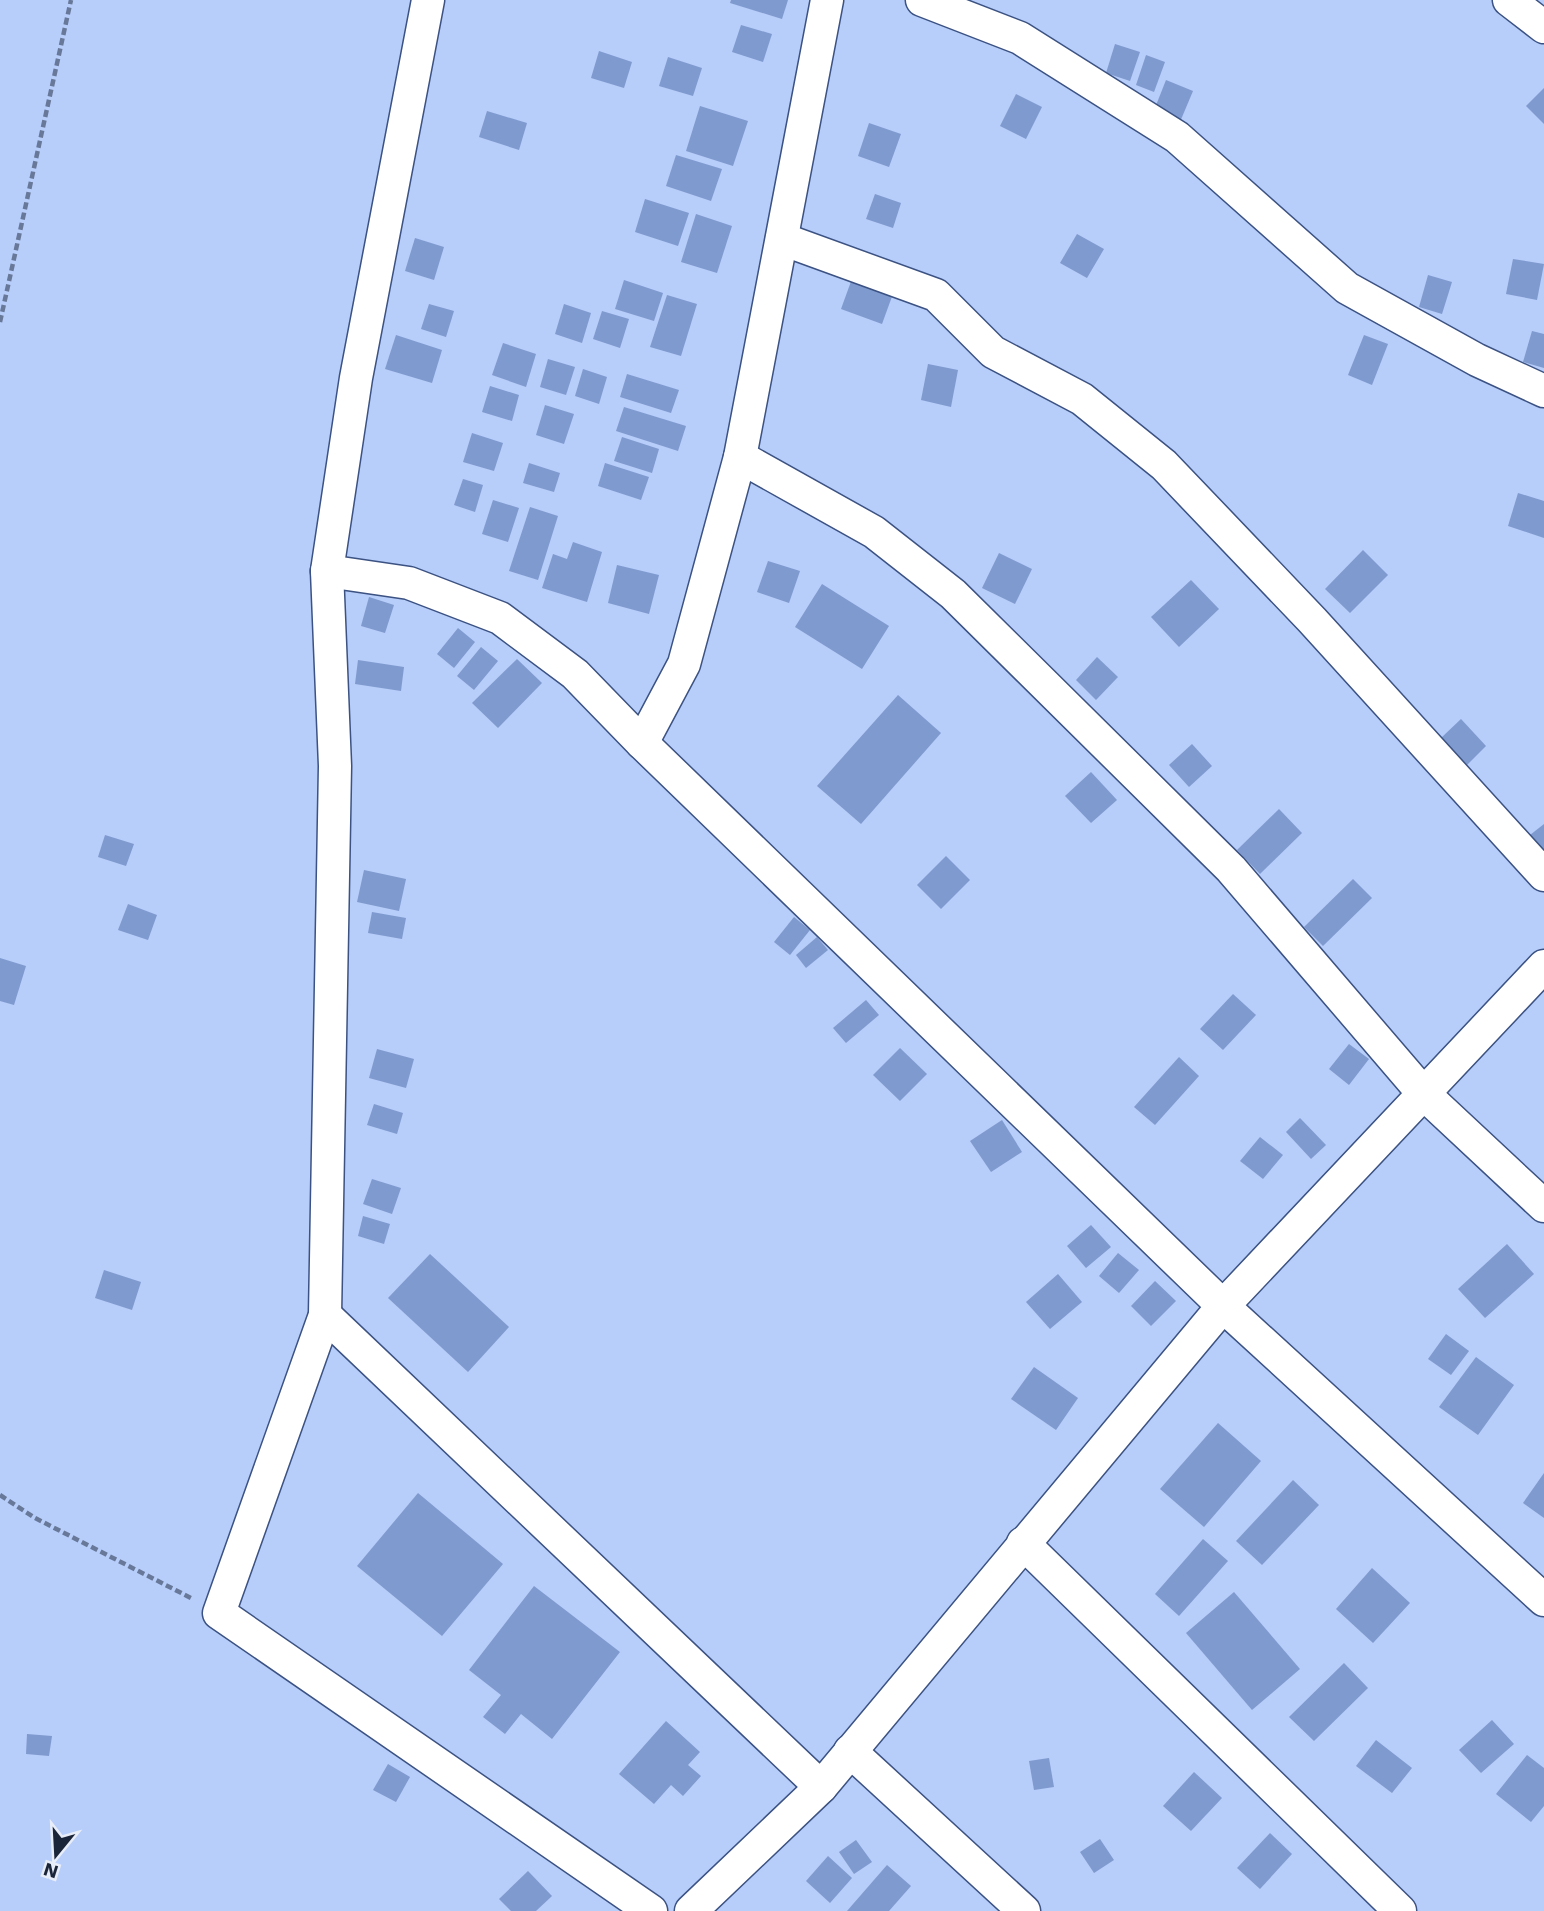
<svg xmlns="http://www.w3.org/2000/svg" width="1544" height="1911" viewBox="0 0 1544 1911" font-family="'Work Sans',sans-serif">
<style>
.building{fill:#7f9ace}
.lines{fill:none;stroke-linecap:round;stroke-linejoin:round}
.street-casing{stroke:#3b5282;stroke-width:35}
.path{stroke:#687899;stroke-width:4.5;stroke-dasharray:7 3.5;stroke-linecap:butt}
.street{stroke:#fff;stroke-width:32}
</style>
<rect width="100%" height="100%" fill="#b7cdfa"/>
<!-- building -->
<g class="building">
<polygon points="731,0 788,0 782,19 730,3"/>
<polygon points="741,25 772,34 763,62 732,52"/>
<polygon points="1115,44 1140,52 1130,81 1106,73"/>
<polygon points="599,51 632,62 624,88 591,78"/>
<polygon points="1146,55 1165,62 1154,92 1136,85"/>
<polygon points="668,57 702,68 693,96 659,86"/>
<polygon points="1166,80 1193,91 1177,129 1151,118"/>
<polygon points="1544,88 1544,124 1526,106"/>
<polygon points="1016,94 1042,107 1026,139 1000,126"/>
<polygon points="700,106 748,121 733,166 686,151"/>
<polygon points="487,111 527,123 519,150 479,137"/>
<polygon points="869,123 901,134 889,167 858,156"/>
<polygon points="676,155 722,169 711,201 666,186"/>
<polygon points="875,194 901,203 893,228 866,219"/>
<polygon points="645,199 689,213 678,246 635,232"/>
<polygon points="696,214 732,226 717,273 681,262"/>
<polygon points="1077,234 1104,249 1087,278 1060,263"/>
<polygon points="415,238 444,247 434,280 405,271"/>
<polygon points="1513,259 1544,264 1537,300 1506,294"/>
<polygon points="1428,275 1452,282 1442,314 1419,307"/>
<polygon points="853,276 894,291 882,324 841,309"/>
<polygon points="624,280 663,293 654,321 615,309"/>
<polygon points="667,295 697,304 681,356 650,347"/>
<polygon points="429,304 454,311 446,337 421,329"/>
<polygon points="564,304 591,313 582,343 555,334"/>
<polygon points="602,311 629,319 620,348 593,339"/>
<polygon points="1532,331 1544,334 1544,368 1523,362"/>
<polygon points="396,335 442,350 432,383 385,369"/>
<polygon points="1364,335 1388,344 1372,385 1348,375"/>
<polygon points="503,343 536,354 526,387 492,375"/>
<polygon points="548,359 575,367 566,395 540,387"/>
<polygon points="928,364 958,370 951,407 921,400"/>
<polygon points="583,369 607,377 599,404 575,396"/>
<polygon points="627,374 679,390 671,413 620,397"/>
<polygon points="490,386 519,395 512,421 482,412"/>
<polygon points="545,405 574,414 564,444 536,435"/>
<polygon points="624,407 686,426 678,451 616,431"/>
<polygon points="472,433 503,443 494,471 463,462"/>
<polygon points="622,437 659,449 652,473 614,461"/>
<polygon points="529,463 560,473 554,492 523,483"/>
<polygon points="605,463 649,477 641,500 598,486"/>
<polygon points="463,479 483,485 475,512 454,505"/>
<polygon points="1518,493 1544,501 1544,538 1508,526"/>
<polygon points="493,500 519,508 508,542 482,534"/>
<polygon points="530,507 558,516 538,580 509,571"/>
<polygon points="573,542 602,552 587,602 542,588 553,554 567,559"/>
<polygon points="1363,550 1388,575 1350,613 1325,589"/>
<polygon points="999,553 1032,569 1015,604 982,588"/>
<polygon points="768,561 800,571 789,603 757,592"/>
<polygon points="617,565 659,575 649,614 608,603"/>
<polygon points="1191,580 1219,609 1179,647 1151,617"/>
<polygon points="822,584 889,626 862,669 795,627"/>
<polygon points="369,597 394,605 385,633 361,626"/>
<polygon points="458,628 475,642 454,668 437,654"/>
<polygon points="481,647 498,661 474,690 457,676"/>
<polygon points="1097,657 1118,677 1096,700 1076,680"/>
<polygon points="517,659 542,683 498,728 472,703"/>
<polygon points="358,660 404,667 401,691 355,684"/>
<polygon points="898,695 941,733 861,824 817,786"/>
<polygon points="1461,719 1486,746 1467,765 1441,738"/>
<polygon points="1192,744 1212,766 1189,787 1169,765"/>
<polygon points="1091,772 1117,800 1091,823 1065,796"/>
<polygon points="1279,809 1302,833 1260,874 1237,850"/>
<polygon points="1544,824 1544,851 1530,835"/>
<polygon points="105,835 134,844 126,866 98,857"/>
<polygon points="946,856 970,880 941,909 917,885"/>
<polygon points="364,870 406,879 399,911 357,902"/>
<polygon points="1353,879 1372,898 1323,946 1304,927"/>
<polygon points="128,904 157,915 148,940 118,930"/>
<polygon points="372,912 406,918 402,939 368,933"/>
<polygon points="794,917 810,930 790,955 774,942"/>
<polygon points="817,937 828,950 806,968 796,955"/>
<polygon points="0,958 26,966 14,1005 0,1001"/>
<polygon points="1233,994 1256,1015 1223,1050 1200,1029"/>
<polygon points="866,1000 879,1015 846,1043 833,1028"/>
<polygon points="1349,1044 1369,1059 1349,1085 1329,1069"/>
<polygon points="900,1048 927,1074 900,1101 873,1075"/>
<polygon points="377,1049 414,1059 406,1088 369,1078"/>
<polygon points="1179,1057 1199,1076 1155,1125 1134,1107"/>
<polygon points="374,1104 403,1113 397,1134 367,1125"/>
<polygon points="1300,1118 1326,1145 1311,1159 1286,1132"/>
<polygon points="1002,1120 1022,1152 991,1172 970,1141"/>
<polygon points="1260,1137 1283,1155 1263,1179 1240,1161"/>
<polygon points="372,1179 401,1188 392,1214 363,1204"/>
<polygon points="363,1216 390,1224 384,1244 358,1236"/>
<polygon points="1091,1225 1111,1247 1086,1268 1067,1246"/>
<polygon points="1507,1244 1534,1274 1485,1318 1458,1289"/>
<polygon points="1118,1253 1139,1270 1119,1293 1099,1276"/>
<polygon points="430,1254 509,1327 468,1372 388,1298"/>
<polygon points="104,1270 141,1282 132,1310 95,1298"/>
<polygon points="1058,1274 1082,1302 1050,1329 1026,1302"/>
<polygon points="1155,1281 1176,1301 1151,1326 1131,1306"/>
<polygon points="1446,1334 1469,1351 1451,1375 1428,1359"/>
<polygon points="1476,1357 1514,1385 1478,1435 1439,1407"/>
<polygon points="1034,1367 1078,1398 1056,1430 1011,1399"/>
<polygon points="1218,1423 1261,1461 1204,1527 1160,1489"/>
<polygon points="1544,1473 1544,1518 1523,1503"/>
<polygon points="1293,1480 1319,1505 1262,1565 1236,1541"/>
<polygon points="418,1493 503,1564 442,1636 357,1566"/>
<polygon points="1203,1539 1228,1561 1179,1616 1155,1594"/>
<polygon points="1372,1568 1410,1603 1373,1643 1336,1609"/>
<polygon points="534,1586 620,1652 552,1739 521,1714 505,1734 483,1717 501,1695 469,1670"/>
<polygon points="1234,1592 1300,1669 1252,1710 1186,1633"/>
<polygon points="1344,1663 1368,1688 1314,1741 1289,1717"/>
<polygon points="1492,1720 1514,1744 1481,1773 1459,1750"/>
<polygon points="666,1721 700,1752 688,1765 701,1776 683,1796 671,1785 654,1804 619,1774"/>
<polygon points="27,1734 52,1736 49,1756 26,1754"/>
<polygon points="1376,1740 1412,1768 1392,1793 1356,1766"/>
<polygon points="1527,1755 1544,1768 1544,1806 1531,1822 1496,1794"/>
<polygon points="1049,1758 1054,1787 1034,1790 1029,1761"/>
<polygon points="388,1764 410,1777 396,1802 373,1790"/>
<polygon points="1194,1772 1222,1798 1191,1831 1163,1806"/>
<polygon points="1270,1833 1292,1854 1260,1889 1237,1868"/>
<polygon points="1100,1839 1114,1860 1094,1873 1080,1852"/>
<polygon points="856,1840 872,1862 854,1874 839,1852"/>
<polygon points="828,1856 852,1878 830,1903 806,1881"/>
<polygon points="887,1865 911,1886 889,1911 847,1911"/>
<polygon points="528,1871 552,1896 536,1911 511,1911 499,1899"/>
</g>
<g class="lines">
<!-- street casing -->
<g class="street-casing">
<g id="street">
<polyline points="428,0 356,378 327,571 335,766 325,1315 219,1613 651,1911"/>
<polyline points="922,0 1020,38 1177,137 1347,288 1477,360 1544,391"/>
<polyline points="1509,0 1544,27"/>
<polyline points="782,239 936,295 993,352 1082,399 1164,465 1312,620 1544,875"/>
<polyline points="740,457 874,532 953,594 1231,869 1423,1093 1544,1206"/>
<polyline points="327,571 409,583 500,618 575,674 642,743 1223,1306 821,1787 691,1911"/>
<polyline points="642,743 684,664 740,457 827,0"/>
<polyline points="1544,966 1223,1306 1544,1600"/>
<polyline points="325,1315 821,1787"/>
<polyline points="1023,1543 1400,1911"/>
<polyline points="850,1751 1024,1911"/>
</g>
</g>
<!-- path -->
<g class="path">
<polyline points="0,322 71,0"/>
<polyline points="0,1495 35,1518 191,1598"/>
</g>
<!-- street -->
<use href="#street" class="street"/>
</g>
<!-- north arrow -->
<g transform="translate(56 1855) rotate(198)" stroke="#e8eef9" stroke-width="5" paint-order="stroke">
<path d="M0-5L12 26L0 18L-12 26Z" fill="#1b253a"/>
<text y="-10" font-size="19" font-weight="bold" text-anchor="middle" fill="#1b253a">N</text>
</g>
</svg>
